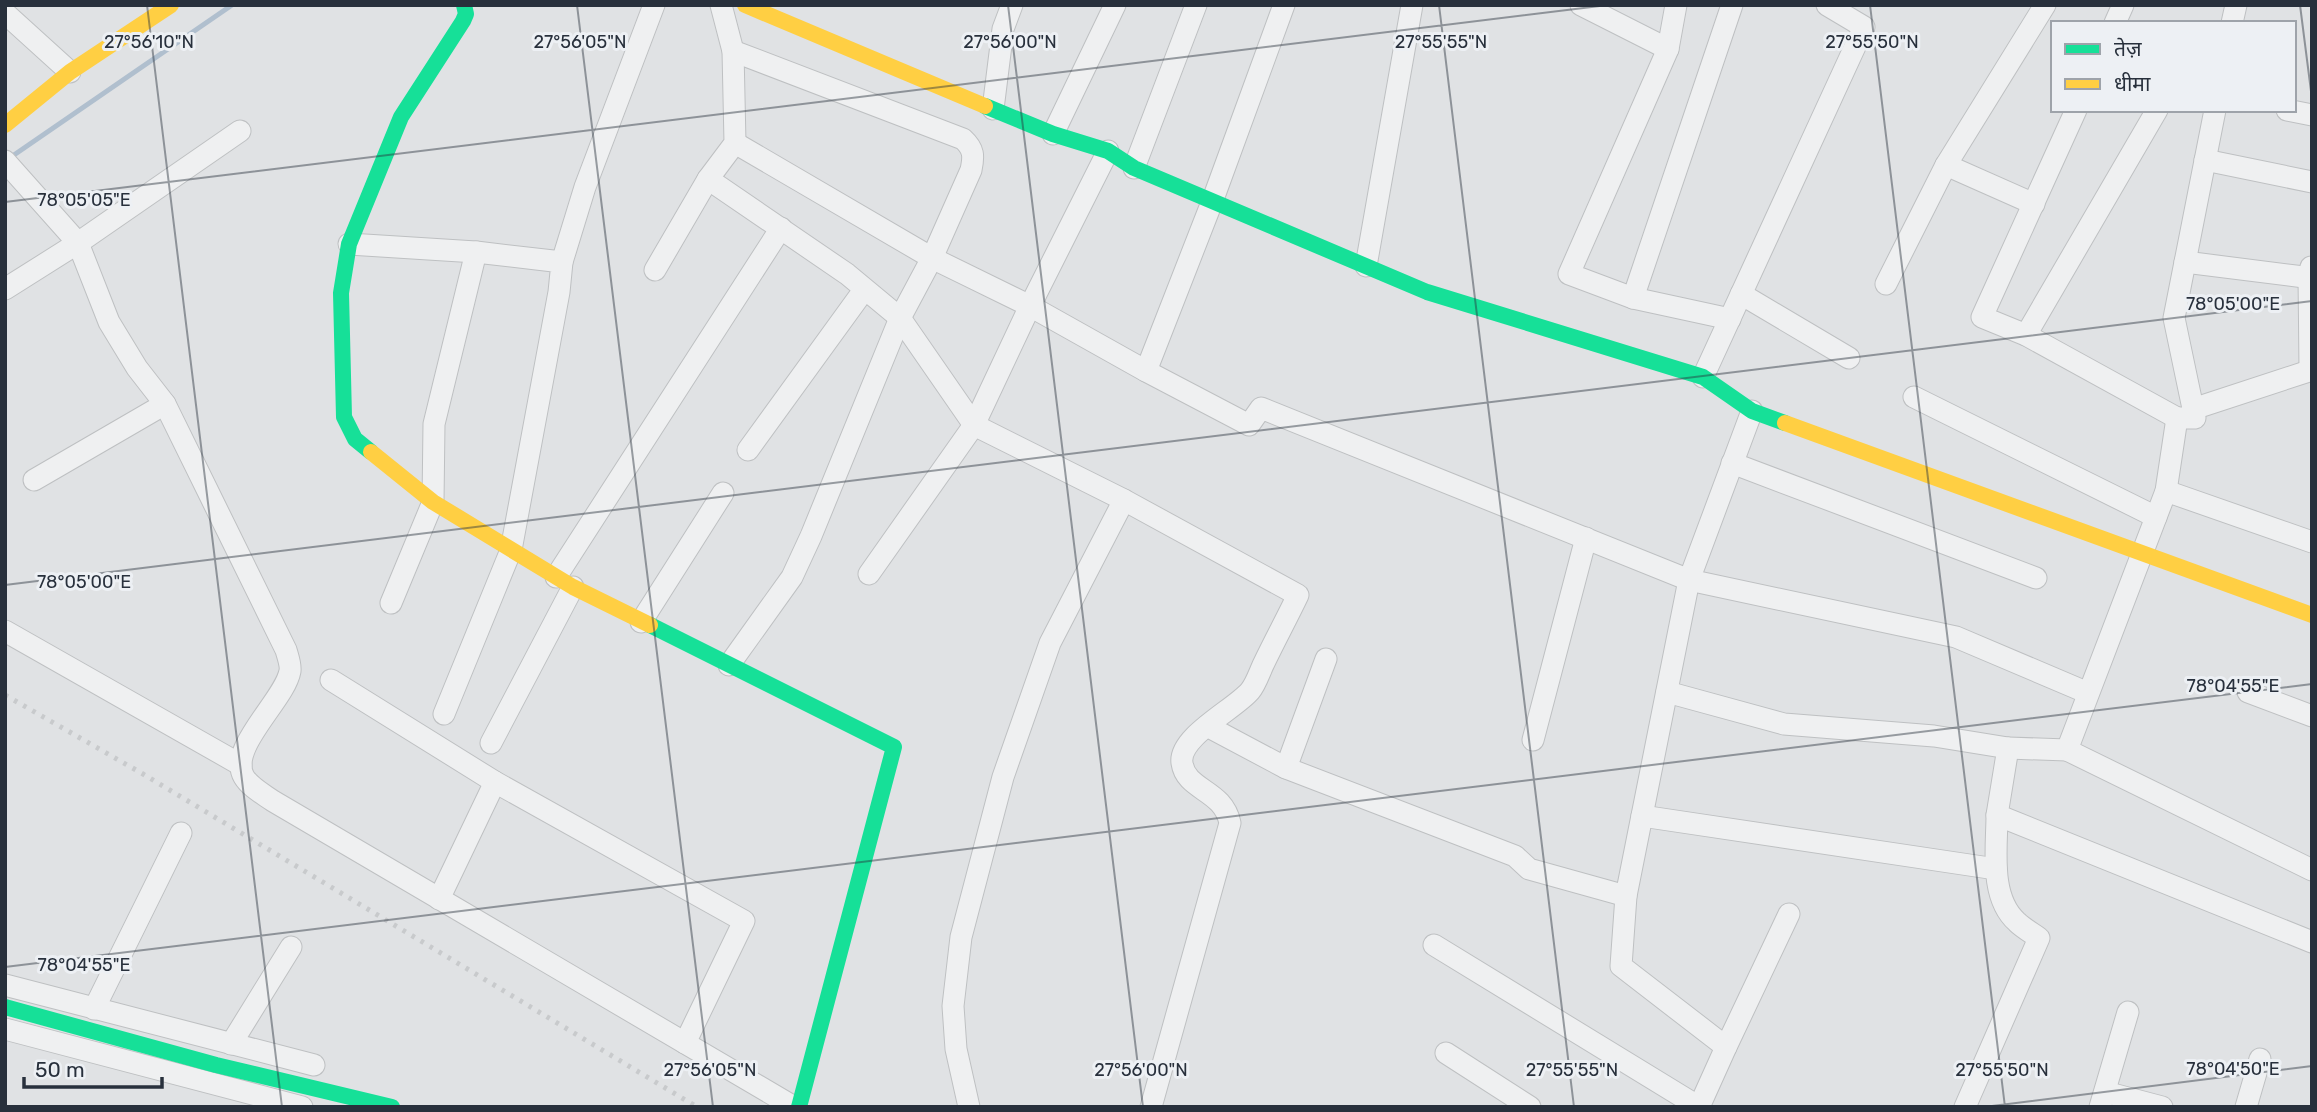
<svg xmlns="http://www.w3.org/2000/svg" width="2317" height="1112" viewBox="0 0 2317 1112" font-family="Rubik,'Noto Sans Devanagari',sans-serif">
<style>
.lines{fill:none;stroke-linecap:round;stroke-linejoin:round}
.stream{stroke:#b0bfce;stroke-width:5}
.street-casing{stroke:#bec0c2;stroke-width:23}
.street{stroke:#eff0f1;stroke-width:21}
.fast{stroke:#16e098;stroke-width:16}
.slow{stroke:#ffcf43;stroke-width:16}
.rail{stroke:#c8cacc;stroke-width:5;stroke-dasharray:3.5 7;stroke-linecap:butt}
.ticks{fill:none;stroke:#28303c;stroke-width:2;stroke-opacity:0.45}
.ticks-label{font-size:18px;text-anchor:middle;fill:#28303c;stroke:#edf0f4;stroke-width:6;stroke-linejoin:round;paint-order:stroke}
</style>
<rect width="100%" height="100%" fill="#e0e2e4"/>
<g class="lines">
<!-- stream -->
<polyline class="stream" points="11,157 232,5"/>
<!-- street casing -->
<g class="street-casing">
<g id="street">
<polyline points="1581,5 1668,49"/>
<polyline points="1676,5 1668,49 1569,274 1633,298 1730,319"/>
<polyline points="5,13 70,72"/>
<polyline points="2115,23 2123,5"/>
<polyline points="2232,23 2236,5"/>
<polyline points="993,109 1003,29 1012,5"/>
<polyline points="2076,110 1982,317 2026,335 2177,418"/>
<polyline points="2215,110 2174,318 2195,418 2177,418 2166,491 2067,750 2312,870"/>
<polyline points="2287,110 2312,115"/>
<polyline points="1053,134 1115,5"/>
<polyline points="735,143 932,258 1030,306 1146,371 1249,425 1261,408 1689,580 1752,411"/>
<polyline points="2205,160 2312,182"/>
<polyline points="5,161 78,243 240,131"/>
<polyline points="1134,168 1196,5"/>
<path d="M708 179 847 274 900 318 974 425 1124 500 1298 595C1287 618 1275 640 1264 663 1260 671 1256 684 1250 691 1235 709 1178 737 1182 763 1186 791 1223 789 1230 823L1151 1107"/>
<polyline points="2034,204 1946,165 2045,5"/>
<polyline points="349,244 476,252 562,262 559,292 511,550 444,714"/>
<polyline points="562,262 585,187 654,5"/>
<polyline points="2185,262 2312,278"/>
<polyline points="1366,266 1412,5"/>
<polyline points="655,270 708,179 735,143 733,51 721,5"/>
<polyline points="1886,284 1946,165"/>
<path d="M5 289 78 243 109 322 137 368 165 404 286 650C288 657 291 665 290 671 285 700 227 748 244 777 250 787 263 794 273 801L794 1107"/>
<polyline points="1741,294 1849,358"/>
<polyline points="1633,298 1732,5"/>
<polyline points="2026,335 2157,110"/>
<polyline points="2310,369 2309,276 2311,267"/>
<polyline points="1146,371 1212,202 1284,5"/>
<polyline points="1703,377 1864,27 1827,5"/>
<polyline points="1914,397 2156,517"/>
<polyline points="2193,409 2312,370"/>
<polyline points="748,450 864,290"/>
<polyline points="1732,463 2036,578"/>
<polyline points="34,480 165,404"/>
<polyline points="2166,491 2312,542"/>
<polyline points="869,574 974,425 1030,306 1108,151"/>
<polyline points="556,577 781,228"/>
<polyline points="391,603 433,502 434,424 476,252"/>
<polyline points="641,622 723,493"/>
<polyline points="5,631 241,765"/>
<path d="M729 665 792 577 811 536 900 318 932 258 971 170C974 156 974 149 963 139L733 51"/>
<polyline points="331,680 495,782 744,921 685,1043"/>
<polyline points="1667,692 1784,724 1934,736 2008,748 2067,750"/>
<polyline points="2248,692 2312,716"/>
<polyline points="1207,726 1286,768 1515,856 1529,869 1626,896"/>
<polyline points="1533,740 1586,538"/>
<polyline points="491,743 573,587"/>
<polyline points="2008,748 1997,815 2312,942"/>
<polyline points="1286,768 1326,659"/>
<polyline points="1642,816 1996,869"/>
<polyline points="439,899 495,782"/>
<polyline points="1434,945 1699,1107"/>
<polyline points="5,985 314,1065"/>
<polyline points="94,1009 181,833"/>
<polyline points="5,1029 302,1107"/>
<polyline points="231,1044 291,947"/>
<polyline points="1726,1047 1789,914"/>
<polyline points="1446,1053 1530,1107"/>
<polyline points="2105,1092 2162,1107"/>
<polyline points="969,1107 956,1049 953,1006 961,937 1003,777 1050,643 1124,500"/>
<polyline points="1699,1107 1726,1047 1621,966 1626,896 1689,580 1956,637 2088,693"/>
<path d="M1965 1107 2039 938C2032 933 2023 928 2017 922 1989 897 1997 848 1997 815"/>
<polyline points="2100,1107 2128,1012"/>
<polyline points="2246,1107 2260,1059"/>
</g>
</g>
<!-- street -->
<use href="#street" class="street"/>
<!-- fast -->
<g class="fast">
<polyline points="985,106 1053,134 1108,151 1134,168 1427,292 1703,377 1752,411 1785,423"/>
<polyline points="371,452 355,439 344,417 341,293 349,244 401,117 463,21 466,14 464,5"/>
<polyline points="650,625 894,747 799,1107"/>
<polyline points="5,1007 216,1065 392,1107"/>
</g>
<!-- slow -->
<g class="slow">
<polyline points="745,5 985,106"/>
<polyline points="5,125 70,72 171,5"/>
<polyline points="1785,423 2312,615"/>
<polyline points="371,452 433,502 573,587 650,625"/>
</g>
<!-- rail -->
<polyline class="rail" points="5,695 143,774 697,1107"/>
</g>
<!-- ticks -->
<path class="ticks" d="M147 5 282 1107M577 5 713 1107M1008 5 1143 1107M1439 5 1574 1107M1870 5 2005 1107M2300 5 2312 99M5 202 1608 5M5 585 2312 301M5 967 2312 684M1984 1107 2312 1066"/>
<g class="ticks-label">
<text x="149" y="48">27°56'10"N</text>
<text x="580" y="48">27°56'05"N</text>
<text x="1010" y="48">27°56'00"N</text>
<text x="1441" y="48">27°55'55"N</text>
<text x="1872" y="48">27°55'50"N</text>
<text x="84" y="206">78°05'05"E</text>
<text x="2233" y="310">78°05'00"E</text>
<text x="84" y="588">78°05'00"E</text>
<text x="2233" y="692">78°04'55"E</text>
<text x="84" y="971">78°04'55"E</text>
<text x="2233" y="1075">78°04'50"E</text>
<text x="710" y="1076">27°56'05"N</text>
<text x="1141" y="1076">27°56'00"N</text>
<text x="1572" y="1076">27°55'55"N</text>
<text x="2002" y="1076">27°55'50"N</text>
</g>
<!-- border -->
<rect width="2317" height="1112" fill="none" stroke="#28303c" stroke-width="14"/>
<!-- legend -->
<rect x="2051" y="21" width="245" height="91" fill="#edf0f4" stroke="#9ea3aa" stroke-width="2"/>
<rect x="2065" y="44" width="35" height="10" fill="#16e098" stroke="#9ea3aa" stroke-width="2"/>
<text x="2114" y="56" font-size="21" fill="#28303c">तेज़</text>
<rect x="2065" y="79" width="35" height="10" fill="#ffcf43" stroke="#9ea3aa" stroke-width="2"/>
<text x="2114" y="91" font-size="21" fill="#28303c">धीमा</text>
<!-- scale -->
<path d="M24 1077v10h138v-10" fill="none" stroke="#28303c" stroke-width="3.5"/>
<text x="35" y="1077" font-size="21" fill="#28303c" stroke="#edf0f4" stroke-width="5" paint-order="stroke">50 m</text>
</svg>
